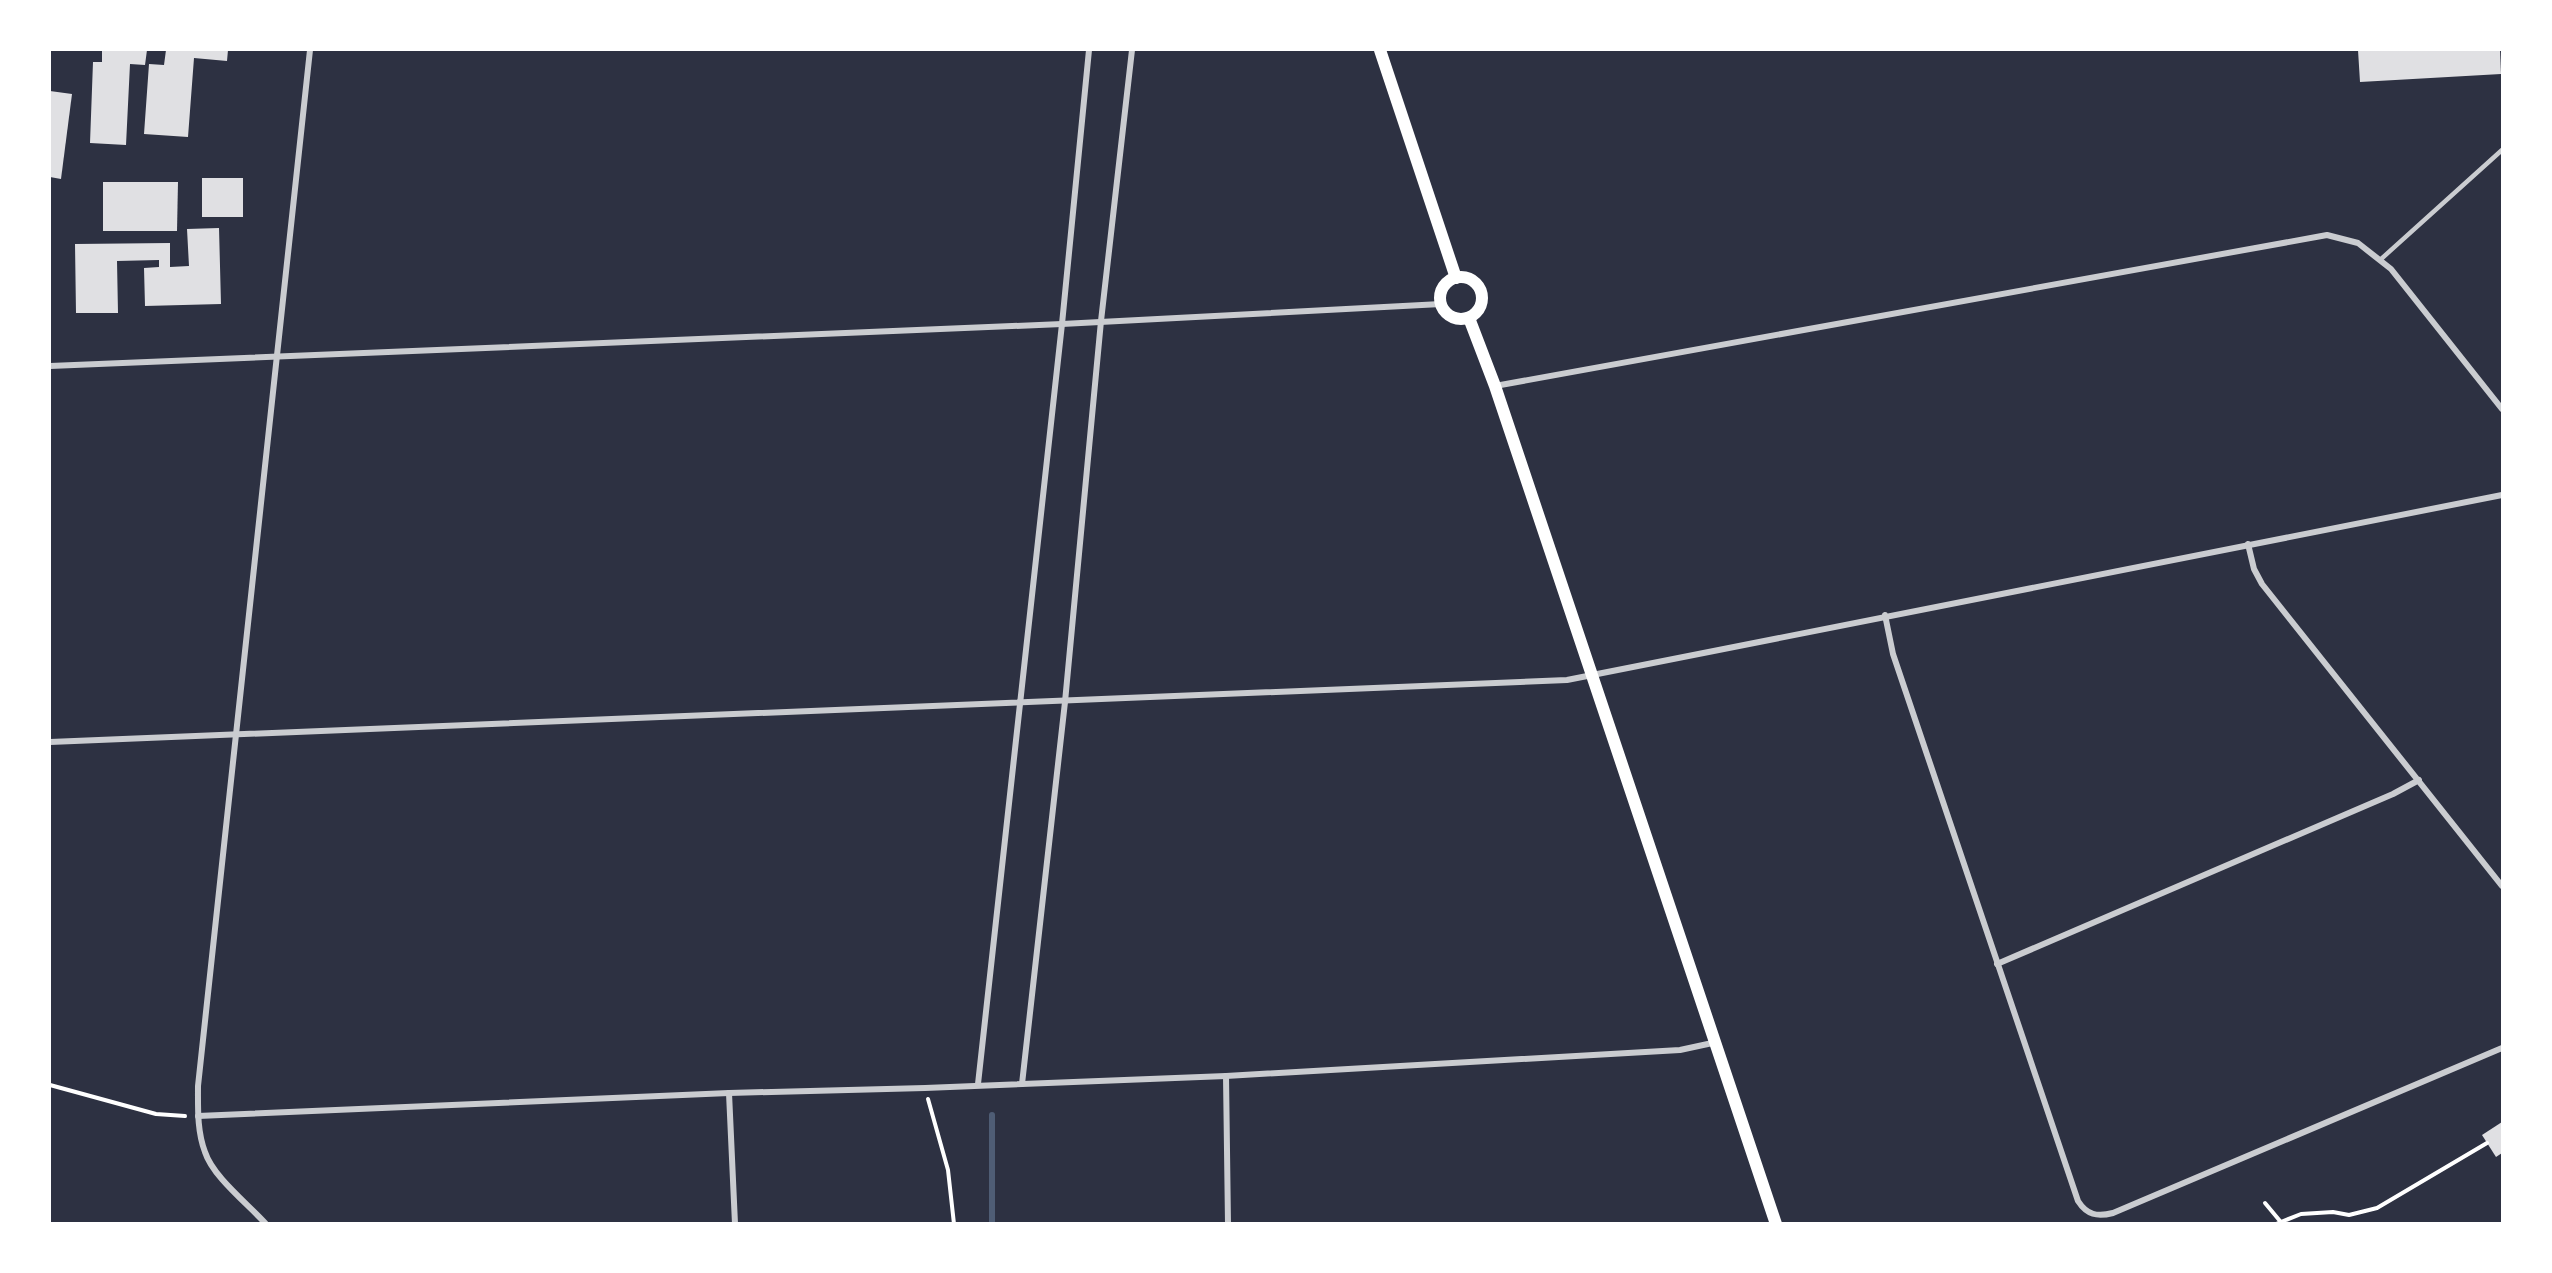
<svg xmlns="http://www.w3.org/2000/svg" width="2552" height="1273" viewBox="0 0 2552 1273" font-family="Roboto,sans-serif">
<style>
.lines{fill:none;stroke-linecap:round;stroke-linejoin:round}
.stream{stroke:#4f5d75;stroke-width:6}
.building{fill:#e0e0e3}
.path{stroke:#fff;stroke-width:4}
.service{stroke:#caccd0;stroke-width:4.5}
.minor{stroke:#caccd0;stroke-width:6}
.secondary{stroke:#fff;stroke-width:12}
</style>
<rect width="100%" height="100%" fill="#2d3142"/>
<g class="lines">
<!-- stream -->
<polyline class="stream" points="992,1115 992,1224"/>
</g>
<!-- building -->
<g class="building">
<polygon points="102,50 147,50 145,65 130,64 126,145 90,143 93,62 102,62"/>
<polygon points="166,50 228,50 227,61 194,58 188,137 144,134 149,64 164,65"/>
<polygon points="2358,50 2500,50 2501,74 2360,82"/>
<polygon points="50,91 72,94 61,179 50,177"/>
<rect x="202" y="178" width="41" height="39"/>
<polygon points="103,182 178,182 177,231 103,231"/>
<polygon points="219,228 221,304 145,306 144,268 159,267 159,260 117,261 118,313 76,313 75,244 170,243 170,267 189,266 187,229"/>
<polygon points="2502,1122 2502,1153 2496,1157 2482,1135"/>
</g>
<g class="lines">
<!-- path -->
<g class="path">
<polyline points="50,1085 156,1114 185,1116"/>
<polyline points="928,1099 948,1170 954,1224"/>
<polyline points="2265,1203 2280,1221"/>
<polyline points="2276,1224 2301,1214 2333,1212 2349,1215 2377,1208 2487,1143"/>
</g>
<!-- service -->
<polyline class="service" points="2380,260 2502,150"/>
<!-- minor -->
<g class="minor">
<polyline points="50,366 1062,324 1441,304"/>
<polyline points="1495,386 2327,235 2358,243 2391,269 2502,409"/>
<polyline points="2248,544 2254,569 2262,584 2502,886"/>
<path d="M1885 615 1893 654 2078 1201C2087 1215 2097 1217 2113 1213L2502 1048"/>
<polyline points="50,742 1567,680 2502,495"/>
<polyline points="1997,964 2393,794 2419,780"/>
<polyline points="1226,1076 1228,1224"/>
<polyline points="978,1084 1062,324 1089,50"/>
<polyline points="1022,1084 1065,702 1101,321 1132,50"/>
<polyline points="729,1093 735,1224"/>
<polyline points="198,1116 729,1093 925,1088 1226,1076 1680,1050 1717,1042"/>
<path d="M266 1224C248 1204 213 1177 205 1152 197 1131 198 1108 198 1086L310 50"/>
</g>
<!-- secondary -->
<g class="secondary">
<polyline points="1380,50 1456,278"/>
<circle cx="1461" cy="298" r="21"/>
<polyline points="1469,318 1495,386 1776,1224"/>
</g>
</g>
<!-- border -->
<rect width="2552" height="1273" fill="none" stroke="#ffffff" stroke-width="102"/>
</svg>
